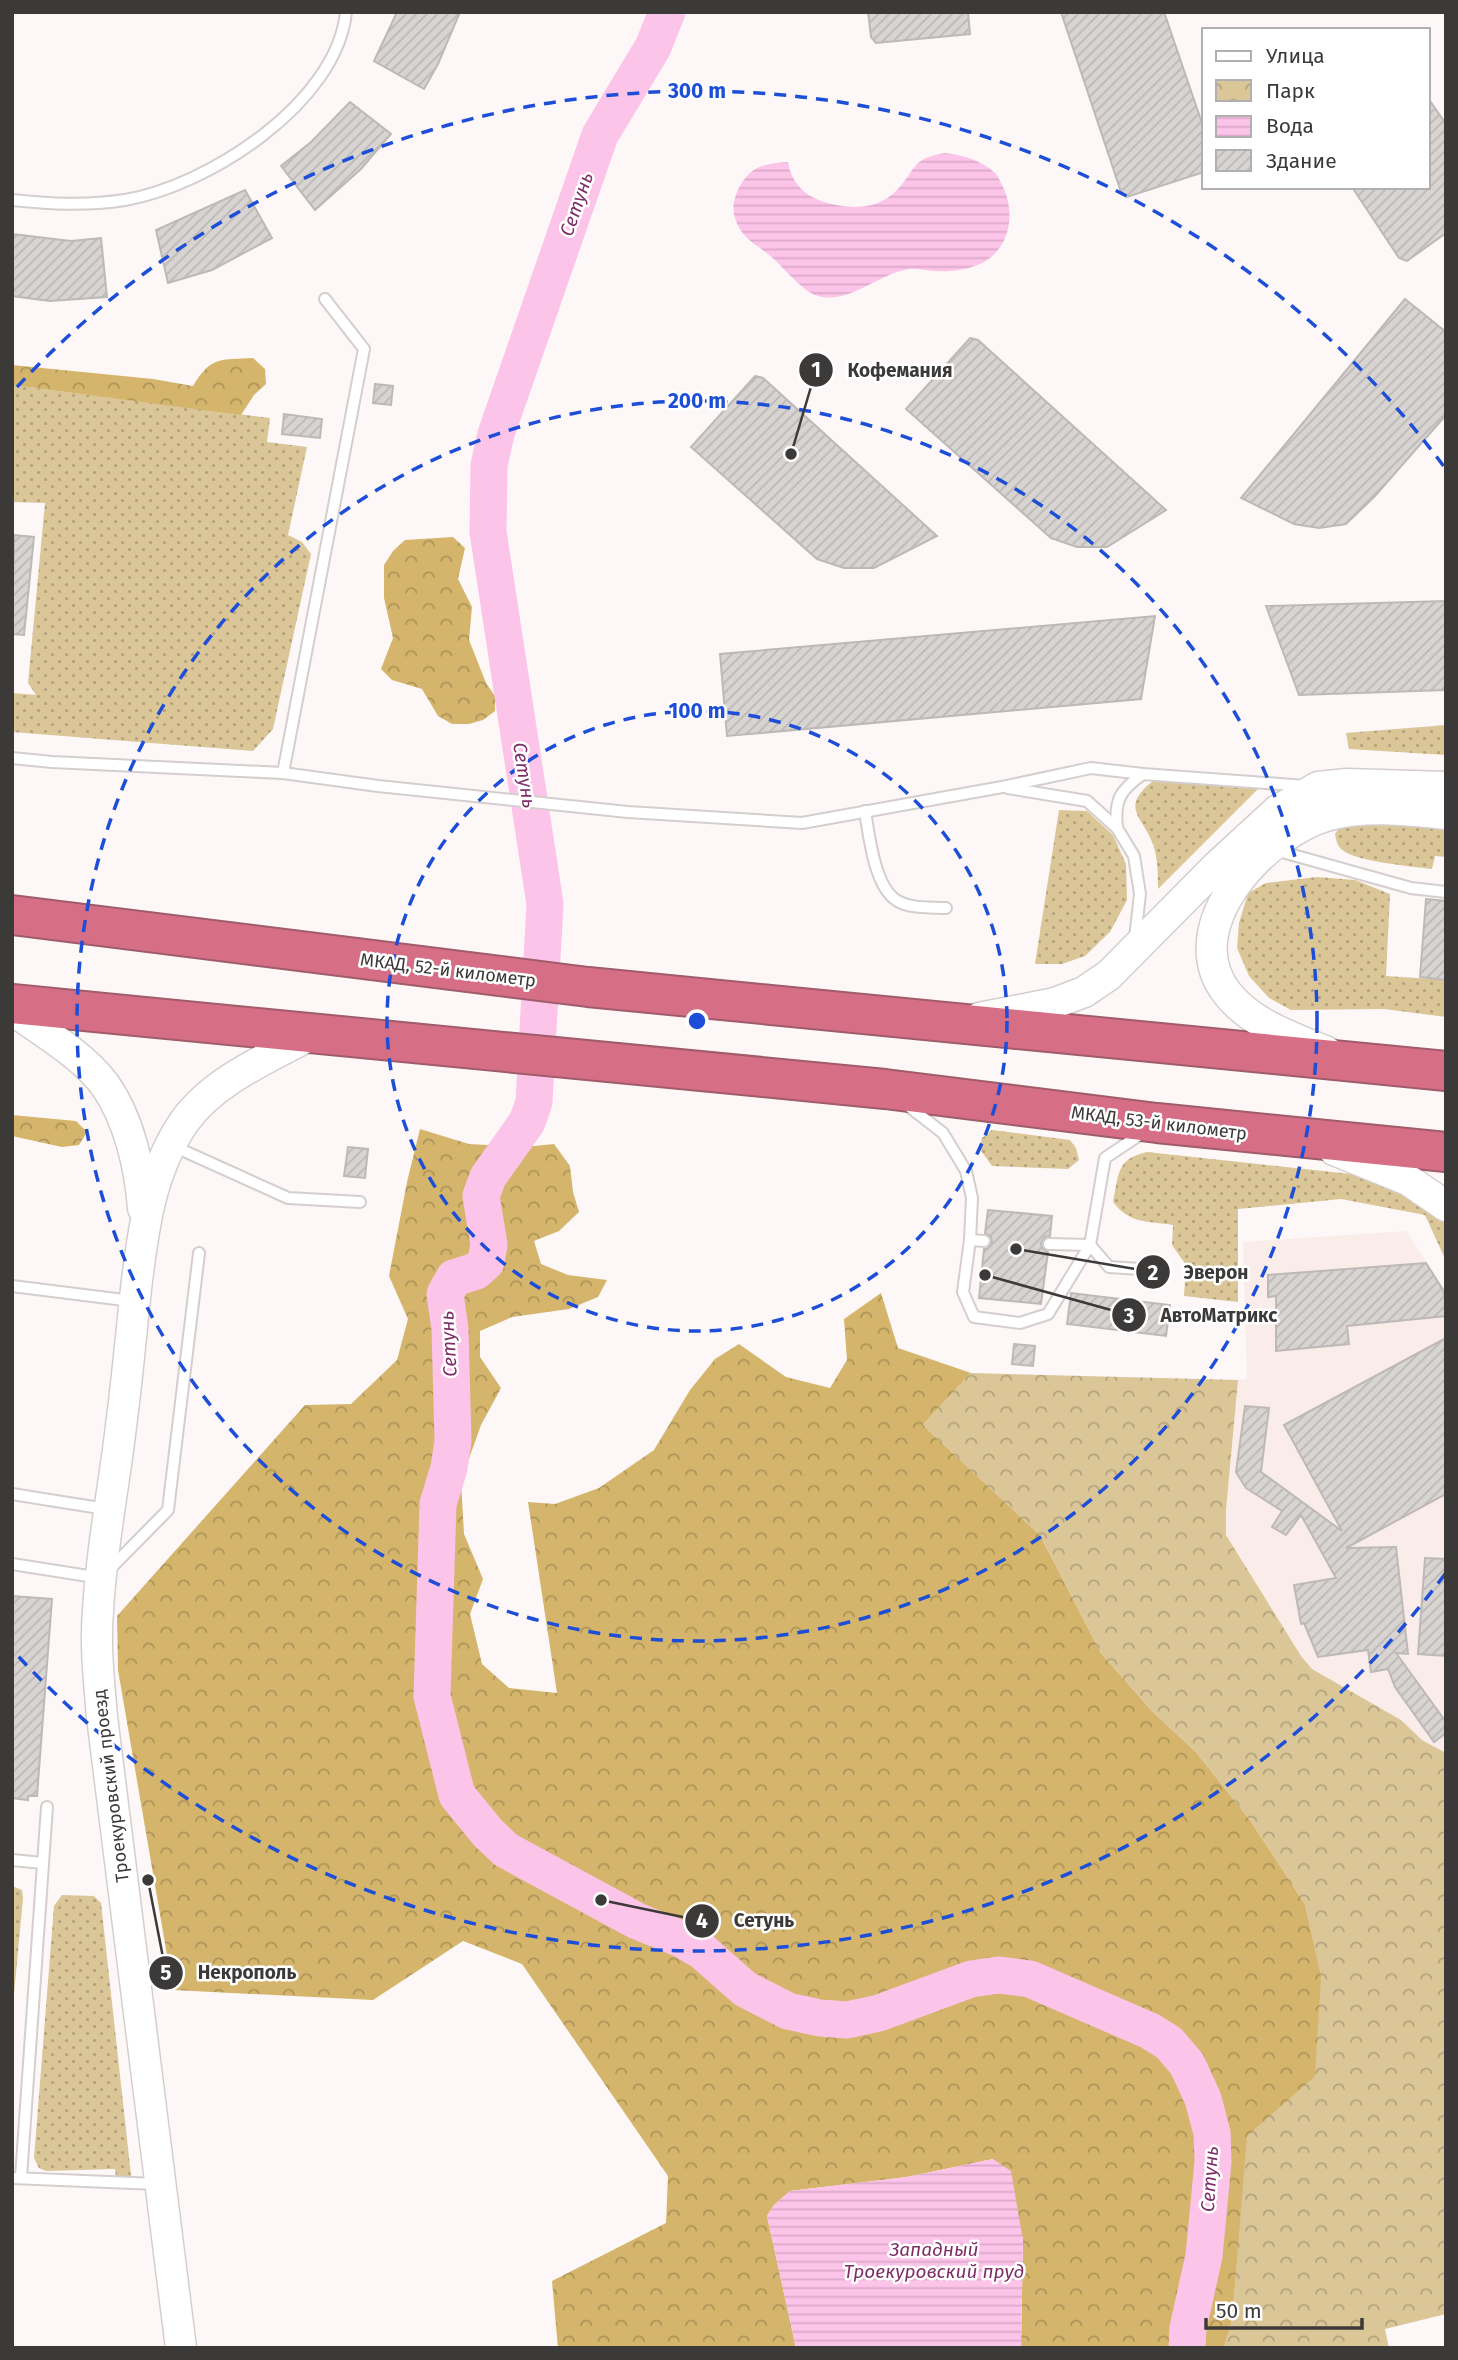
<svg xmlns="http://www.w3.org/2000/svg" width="1458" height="2360" viewBox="0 0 1458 2360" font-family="'Fira Sans',sans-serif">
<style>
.built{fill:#faece8}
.grass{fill:url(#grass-dots)}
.forest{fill:url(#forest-crowns)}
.park{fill:url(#park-crowns)}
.water{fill:url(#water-rules)}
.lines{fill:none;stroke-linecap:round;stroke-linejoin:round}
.river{stroke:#fdc4e9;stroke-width:37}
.building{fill:url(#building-hatch);stroke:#bdb9b7;stroke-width:2}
.lane-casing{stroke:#d4cfce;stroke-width:14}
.secondary-casing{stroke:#d4cfce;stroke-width:33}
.highway-casing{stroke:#a05c6b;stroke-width:42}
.lane{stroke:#fff;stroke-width:10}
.secondary{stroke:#fff;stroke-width:30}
.highway{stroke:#d66e86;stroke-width:38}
.ring{fill:none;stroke:#1d4ed8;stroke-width:3.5;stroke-dasharray:12 9}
.labels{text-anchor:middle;stroke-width:5;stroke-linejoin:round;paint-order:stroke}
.street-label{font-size:18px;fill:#3c3a39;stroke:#fff}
.water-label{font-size:19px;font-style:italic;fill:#7d2e67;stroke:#fff}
.centre{fill:#1d4ed8;stroke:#fff;stroke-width:3.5}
.ring-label{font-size:21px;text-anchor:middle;font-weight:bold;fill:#1d4ed8;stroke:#fff;stroke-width:5;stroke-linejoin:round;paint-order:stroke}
.leader{fill:none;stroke:#3c3a39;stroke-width:2.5}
.callout-dot{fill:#3c3a39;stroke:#fff;stroke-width:2.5}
.mark-label{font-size:21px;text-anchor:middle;font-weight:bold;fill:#fff}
.callout-label{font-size:19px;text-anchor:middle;font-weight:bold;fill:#3c3a39;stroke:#fff;stroke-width:5;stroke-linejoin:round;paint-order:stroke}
</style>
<defs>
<pattern id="grass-dots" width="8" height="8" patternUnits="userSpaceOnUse" patternTransform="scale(1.75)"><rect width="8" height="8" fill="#dbc698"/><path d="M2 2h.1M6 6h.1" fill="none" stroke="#b3a27d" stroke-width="1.8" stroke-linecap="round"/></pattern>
<pattern id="forest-crowns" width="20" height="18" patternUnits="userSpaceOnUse" patternTransform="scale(1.75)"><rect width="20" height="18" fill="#d4b56b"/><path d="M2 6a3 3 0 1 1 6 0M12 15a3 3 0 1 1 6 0" fill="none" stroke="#ad9459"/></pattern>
<pattern id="park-crowns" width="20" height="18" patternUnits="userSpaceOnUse" patternTransform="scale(1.75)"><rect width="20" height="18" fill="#dbc698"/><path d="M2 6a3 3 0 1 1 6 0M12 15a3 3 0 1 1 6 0" fill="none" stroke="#b3a27d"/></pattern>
<pattern id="water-rules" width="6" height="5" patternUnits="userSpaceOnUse" patternTransform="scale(1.75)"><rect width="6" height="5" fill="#fdc4e9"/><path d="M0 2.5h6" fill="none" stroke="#daa9c9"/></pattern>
<pattern id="building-hatch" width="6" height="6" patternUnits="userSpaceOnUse" patternTransform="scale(1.75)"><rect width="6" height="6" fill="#d8d4d1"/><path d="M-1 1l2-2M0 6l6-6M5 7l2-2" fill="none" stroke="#bab7b4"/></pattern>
</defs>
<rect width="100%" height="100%" fill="#fdf8f7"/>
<!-- built -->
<polygon class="built" points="1406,1231 1446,1291 1446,1753 1422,1740 1401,1720 1312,1669 1301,1656 1226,1535 1226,1510 1238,1380 1247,1379 1243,1242"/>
<!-- grass -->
<g class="grass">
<polygon points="12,385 270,418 267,442 307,447 288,535 302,542 311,554 273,729 253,751 12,732 12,693 36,695 28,683 45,503 12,502"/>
<polygon points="1446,725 1446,755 1349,749 1346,733"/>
<path d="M1153 781 1259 788 1158 889C1158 874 1158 859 1153 844 1143 816 1119 808 1153 781Z"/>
<polygon points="1059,810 1087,811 1113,835 1126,864 1127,900 1110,932 1085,956 1062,964 1035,964"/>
<path d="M1343 822H1446V857L1435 856 1432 869C1411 866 1355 862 1341 849 1337 845 1336 839 1335 834Z"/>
<polygon points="1317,877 1355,880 1390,894 1386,976 1446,980 1446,1017 1384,1009 1291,1010 1269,998 1249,976 1237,948 1239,923 1248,893 1266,883"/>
<polygon points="992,1130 1070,1140 1076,1148 1079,1160 1068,1169 992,1166 979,1148 982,1138"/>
<path d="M1147 1152 1360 1175 1414 1193 1446 1221V1261L1425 1215 1341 1199 1238 1209V1302L1184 1296 1186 1265 1172 1245 1173 1225C1147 1221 1130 1224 1113 1202 1119 1174 1116 1159 1147 1152Z"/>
<polygon points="12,1886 22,1890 23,1898 13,2005"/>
<polygon points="62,1895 94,1896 101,1903 131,2175 131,2179 117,2187 115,2169 46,2171 39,2168 34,2158 54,1906"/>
</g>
<!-- forest -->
<g class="forest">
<path d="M253 358 265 369 266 384 254 395 241 415 12 385V365L153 379 193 386C211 356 220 360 253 358Z"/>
<polygon points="453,537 465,548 458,579 472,607 469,640 486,683 495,696 495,711 483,720 469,724 452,724 438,716 422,689 392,680 381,669 393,638 384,598 384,565 393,551 405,540"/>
<polygon points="12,1115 76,1121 87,1132 79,1145 62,1147 12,1136"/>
<polygon points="420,1129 469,1144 524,1147 554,1144 570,1166 573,1192 579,1212 559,1231 534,1241 541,1264 568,1275 607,1280 598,1297 569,1309 512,1317 480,1331 480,1357 501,1388 481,1425 461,1481 464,1534 483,1579 470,1614 482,1664 509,1688 557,1693 528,1502 555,1504 599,1488 654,1450 690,1390 715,1359 739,1344 786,1377 830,1388 847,1360 844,1319 881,1293 898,1348 971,1373 923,1425 1040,1535 1101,1653 1153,1712 1196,1752 1250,1820 1305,1904 1322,1977 1388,1993 1237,2265 1232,2321 1224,2348 1021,2348 1023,2239 993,2159 907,2177 790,2191 774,2205 767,2216 796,2348 558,2348 552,2281 666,2223 668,2176 522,1964 463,1941 373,2000 173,1990 118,1670 117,1616 305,1405 351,1404 397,1360 408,1319 389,1276 407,1182"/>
</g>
<!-- park -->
<polygon class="park" points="971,1373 1238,1380 1226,1510 1226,1535 1301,1656 1312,1669 1401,1720 1422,1740 1446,1753 1446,2314 1385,2329 1389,2348 1224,2348 1232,2321 1247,2136 1315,2076 1321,1977 1305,1904 1250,1820 1196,1752 1153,1712 1101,1653 1040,1535 923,1425"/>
<!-- water -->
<g class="water">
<path d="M945 153C963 155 980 160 994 172 998 175 1000 181 1002 185 1016 212 1011 248 982 263 968 270 950 272 935 271 926 271 917 268 909 269 875 274 838 315 805 289 794 280 784 269 774 259 758 244 742 241 735 218 729 201 742 176 757 168 767 163 778 163 788 162 791 181 802 194 821 201 846 209 876 212 897 190 917 169 910 159 945 153Z"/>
<polygon points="993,2159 1011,2171 1023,2240 1021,2348 796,2348 767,2216 774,2205 790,2191 907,2177"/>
</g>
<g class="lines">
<!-- river -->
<polyline class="river" points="667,12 653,47 600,135 496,434 489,465 488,532 545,904 534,1102 527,1122 488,1177 481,1196 489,1245 486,1262 476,1271 454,1278 445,1294 450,1329 453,1441 449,1468 438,1504 432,1696 457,1795 488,1833 506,1850 637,1921 681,1939 702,1951 745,1989 788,2011 820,2018 847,2020 879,2013 971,1979 999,1975 1030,1979 1150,2031 1169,2043 1187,2064 1203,2099 1212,2133 1213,2162 1204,2256 1188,2328 1187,2348"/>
</g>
<!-- building -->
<g class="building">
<polygon points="397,12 460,12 438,64 424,89 374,61"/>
<polygon points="868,12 968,12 970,34 876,43 871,37"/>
<polygon points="1061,12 1164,12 1204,129 1204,172 1127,197 1121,192"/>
<polygon points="1428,98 1446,124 1446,233 1407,261 1399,258 1352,187 1428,187"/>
<polygon points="350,102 391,134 361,169 315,210 281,166 311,142"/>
<polygon points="245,190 272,238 212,270 168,283 156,230"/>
<polygon points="12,234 71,241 101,238 107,297 50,301 12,296"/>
<polygon points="1405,299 1446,332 1446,415 1375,496 1346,524 1319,528 1294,524 1241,498"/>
<polygon points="970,338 978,340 1166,510 1107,547 1077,547 1051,538 906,409"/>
<polygon points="755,376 763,378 937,536 874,568 844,568 817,559 691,447"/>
<polygon points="375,384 393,386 391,405 373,403"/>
<polygon points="284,414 322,419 320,438 282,434"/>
<polygon points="14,535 34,537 24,635 12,634"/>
<polygon points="1446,601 1446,690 1299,695 1266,606"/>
<polygon points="1155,616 1141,699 727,736 720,654"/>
<polygon points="1426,899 1446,901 1446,980 1420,977"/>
<polygon points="348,1147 368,1149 365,1178 344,1176"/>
<polygon points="988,1210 1052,1216 1050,1236 1045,1237 1041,1243 1042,1248 1048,1252 1041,1304 979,1298 984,1249 988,1248 992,1242 991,1237 985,1233"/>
<polygon points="1426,1263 1443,1290 1446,1301 1446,1316 1347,1326 1349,1344 1276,1351 1276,1296 1268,1297 1268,1275"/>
<polygon points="1071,1293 1170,1305 1166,1336 1067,1324"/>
<polygon points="1446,1338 1446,1494 1346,1548 1396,1547 1408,1654 1396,1653 1446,1722 1446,1733 1434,1742 1395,1687 1388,1669 1371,1672 1368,1650 1318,1657 1304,1623 1301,1624 1294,1585 1336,1578 1301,1515 1286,1535 1272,1527 1282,1511 1246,1488 1236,1472 1245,1406 1269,1408 1261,1472 1342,1531 1284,1425"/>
<polygon points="1014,1344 1035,1346 1033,1366 1012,1364"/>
<polygon points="1425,1558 1446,1559 1446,1656 1418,1654"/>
<polygon points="12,1596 52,1599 37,1796 28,1796 28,1800 12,1798"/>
</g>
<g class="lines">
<!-- lane casing -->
<g class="lane-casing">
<g id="lane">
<path d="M12 200C52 204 85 206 125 200 208 186 337 103 346 12"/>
<polyline points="12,758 52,762 283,773 378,786 628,812 802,823 1002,787 1091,768 1143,774 1306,786"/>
<polyline points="283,773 364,349 325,299"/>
<polyline points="1008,788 1087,801 1117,828 1134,856 1140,894 1135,938"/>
<path d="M865 811C869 835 874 885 896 900 910 909 930 907 946 908"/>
<path d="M1117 828C1114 800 1120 790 1143 774"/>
<polyline points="1275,850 1411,888 1446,892"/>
<polyline points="907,1105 943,1133 966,1171 972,1198 970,1240 984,1241"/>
<polyline points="173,1146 288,1198 360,1202"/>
<polyline points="970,1240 963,1292 974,1317 1020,1323 1048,1314 1090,1245 1109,1267 1156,1270"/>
<polyline points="1049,1244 1090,1245 1105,1158 1144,1132"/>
<polyline points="12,1286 132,1301"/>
<polyline points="12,1494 106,1509"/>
<polyline points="12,1564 101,1578 168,1510 199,1253"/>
<polyline points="12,1860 43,1863"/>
<polyline points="21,2177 47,1807"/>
<polyline points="12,2178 157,2184"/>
</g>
</g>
<!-- secondary casing -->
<g class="secondary-casing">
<g id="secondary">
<path d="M12 1010C42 1031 84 1056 105 1085 129 1119 140 1168 143 1208"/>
<polyline points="979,1018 1055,1003 1084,992 1109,975 1216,867 1278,810 1318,787 1347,784 1446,787"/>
<path d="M1327 1052C1292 1037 1251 1024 1227 993 1175 926 1266 832 1329 815 1366 805 1408 810 1446 814"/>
<polyline points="1334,1150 1408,1180 1446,1206"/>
<path d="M181 2348 102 1717C99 1681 95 1646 98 1611 101 1549 114 1488 121 1426 127 1381 131 1335 136 1289 143 1230 150 1172 184 1122 214 1080 270 1057 314 1033"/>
</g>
</g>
<!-- highway casing -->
<g class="highway-casing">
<g id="highway">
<polyline points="12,915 588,987 1446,1071"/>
<polyline points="12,1004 885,1089 1157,1123 1446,1152"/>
</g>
</g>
<!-- lane -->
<use href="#lane" class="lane"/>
<!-- secondary -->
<use href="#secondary" class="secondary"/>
<!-- highway -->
<use href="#highway" class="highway"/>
</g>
<!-- distance rings -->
<g class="ring">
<circle cx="697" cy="1021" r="310"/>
<circle cx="697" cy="1021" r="620"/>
<path d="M1445 1574A930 930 0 0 1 17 1655M17 387A930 930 0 0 1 1445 468"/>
</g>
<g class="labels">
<!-- street labels -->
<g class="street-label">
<text transform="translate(448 970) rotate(7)" y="6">МКАД, 52-й километр</text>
<text transform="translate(1159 1123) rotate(7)" y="6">МКАД, 53-й километр</text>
<text transform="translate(111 1786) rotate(-97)" y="6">Троекуровский проезд</text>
</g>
<!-- water labels -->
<g class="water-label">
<text transform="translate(576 204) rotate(-71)" y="7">Сетунь</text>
<text transform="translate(525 775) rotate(81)" y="7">Сетунь</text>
<text transform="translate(448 1344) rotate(-93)" y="7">Сетунь</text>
<text transform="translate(1209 2179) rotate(-86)" y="7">Сетунь</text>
<text x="934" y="2256">Западный<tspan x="934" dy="22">Троекуровский пруд</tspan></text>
</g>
</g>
<circle cx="697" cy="1021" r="10" class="centre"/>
<g class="ring-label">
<text x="697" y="98">300 m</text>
<text x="697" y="408">200 m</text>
<text x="697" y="718">100 m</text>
</g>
<!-- callouts -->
<path class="leader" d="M791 454L816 370M1016 1249L1153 1272M985 1275L1129 1315M601 1900L702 1921M148 1880L166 1973"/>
<g class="callout-dot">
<circle cx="791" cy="454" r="7"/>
<circle cx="1016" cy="1249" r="7"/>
<circle cx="985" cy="1275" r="7"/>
<circle cx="601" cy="1900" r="7"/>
<circle cx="148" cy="1880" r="7"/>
<circle cx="816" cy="370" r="18"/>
<circle cx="1153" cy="1272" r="18"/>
<circle cx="1129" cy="1315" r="18"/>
<circle cx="702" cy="1921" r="18"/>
<circle cx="166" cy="1973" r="18"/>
</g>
<g class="mark-label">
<text x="816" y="377">1</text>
<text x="1153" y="1280">2</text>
<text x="1129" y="1323">3</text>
<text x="702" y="1928">4</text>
<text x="166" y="1980">5</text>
</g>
<g class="callout-label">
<text x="900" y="377">Кофемания</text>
<text x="1216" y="1279">Эверон</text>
<text x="1219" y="1322">АвтоМатрикс</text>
<text x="764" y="1927">Сетунь</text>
<text x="247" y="1979">Некрополь</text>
</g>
<!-- border -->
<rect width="1458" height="2360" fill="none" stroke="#3c3a39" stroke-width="28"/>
<!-- legend -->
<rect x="1202" y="28" width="228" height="161" fill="#ffffff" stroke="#b1b0b0" stroke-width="2"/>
<rect x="1216" y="51" width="35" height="10" fill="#ffffff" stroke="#b1b0b0" stroke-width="2"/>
<text x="1266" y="63" font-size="21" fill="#3c3a39">Улица</text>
<rect x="1216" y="80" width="35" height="21" fill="url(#park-crowns)" stroke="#b1b0b0" stroke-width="2"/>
<text x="1266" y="98" font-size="21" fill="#3c3a39">Парк</text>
<rect x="1216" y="116" width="35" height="21" fill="url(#water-rules)" stroke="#b1b0b0" stroke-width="2"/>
<text x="1266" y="133" font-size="21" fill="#3c3a39">Вода</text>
<rect x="1216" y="150" width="35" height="21" fill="url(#building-hatch)" stroke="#b1b0b0" stroke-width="2"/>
<text x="1266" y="168" font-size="21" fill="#3c3a39">Здание</text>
<!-- scale -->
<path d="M1206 2318v10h156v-10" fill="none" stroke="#3c3a39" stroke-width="3.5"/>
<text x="1216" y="2318" font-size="21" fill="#3c3a39" stroke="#ffffff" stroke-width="5" paint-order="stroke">50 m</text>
</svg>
